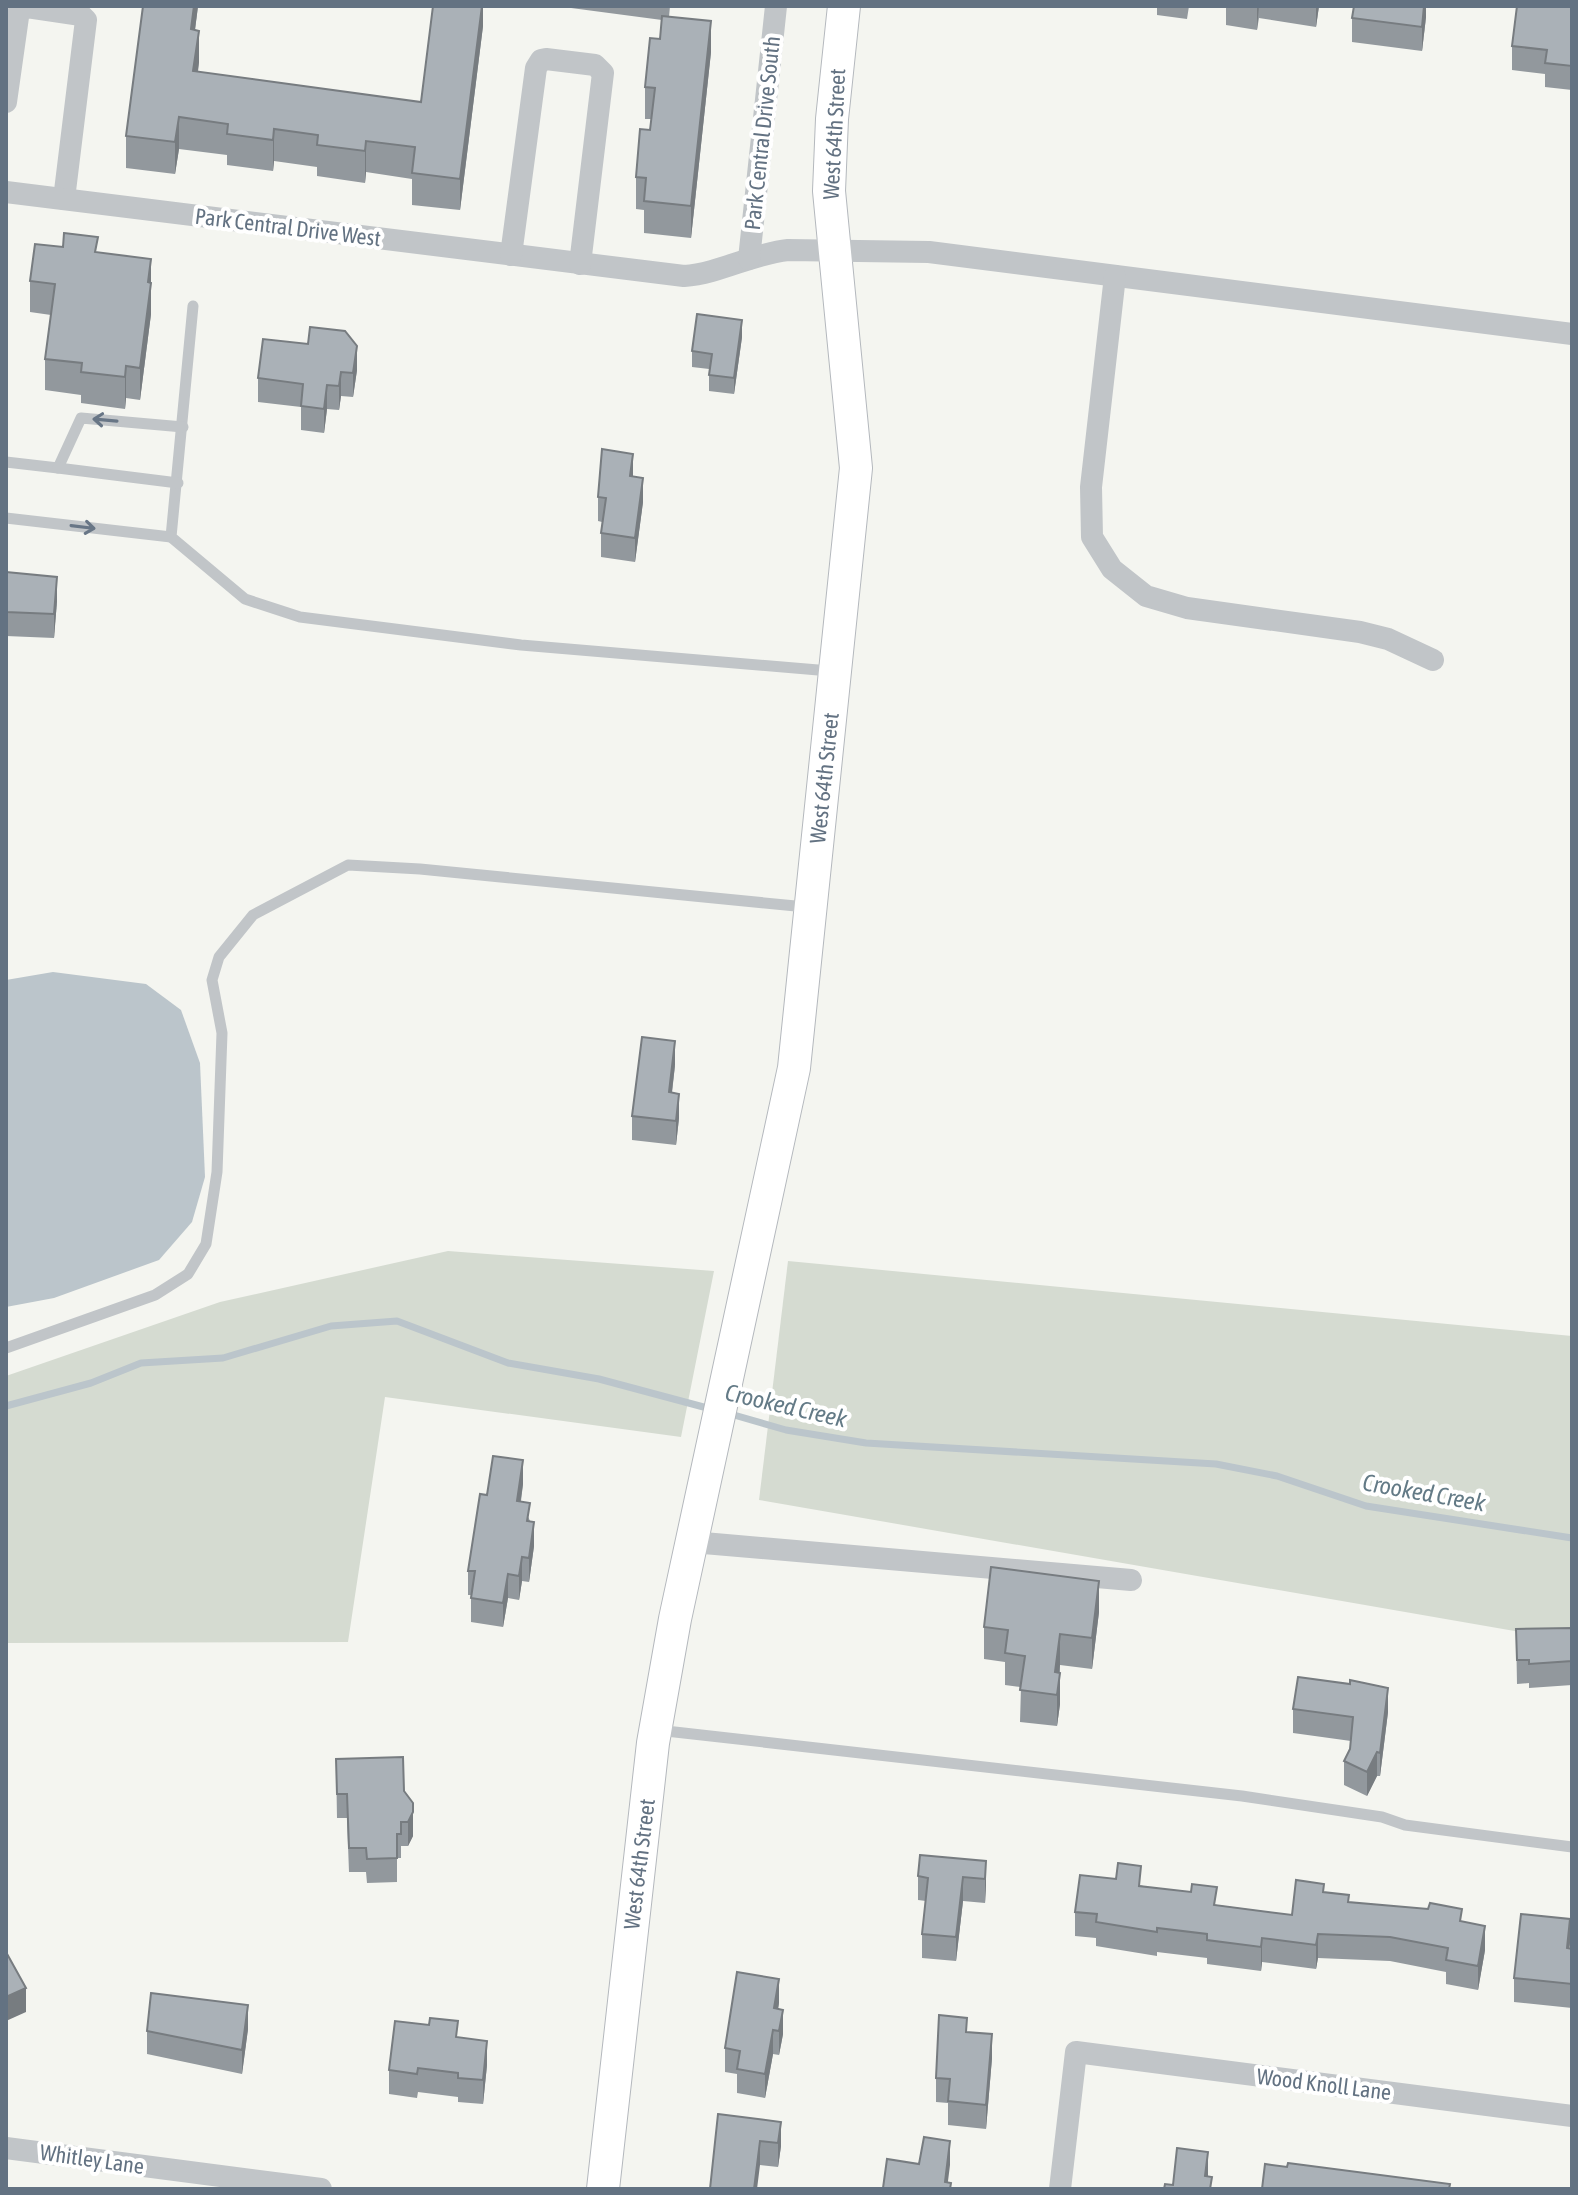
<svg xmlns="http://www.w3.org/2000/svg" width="1578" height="2195" viewBox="0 0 1578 2195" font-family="'Asap Condensed',sans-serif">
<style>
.green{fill:#d5dbd1}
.water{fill:#bbc5cb}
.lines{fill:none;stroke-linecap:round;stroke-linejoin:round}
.stream{stroke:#bbc5cb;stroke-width:7}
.secondary-casing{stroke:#b4b8bd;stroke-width:34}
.lane{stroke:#c1c5c8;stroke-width:11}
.street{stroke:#c1c5c8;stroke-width:22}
.secondary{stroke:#fff;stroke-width:32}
.wall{fill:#92989d}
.shaded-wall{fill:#777c80}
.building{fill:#aab1b7;stroke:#777c80;stroke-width:2}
.oneway{stroke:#687686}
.labels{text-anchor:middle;stroke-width:8;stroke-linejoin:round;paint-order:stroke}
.street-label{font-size:22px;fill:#637282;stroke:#fff}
.water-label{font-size:24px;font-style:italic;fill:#637a86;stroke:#fff}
</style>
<rect width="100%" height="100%" fill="#f4f5f0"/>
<!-- green -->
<g class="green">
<polygon points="448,1251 714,1271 681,1437 385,1397 348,1642 6,1643 6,1376 220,1302"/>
<polygon points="788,1261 1572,1336 1572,1641 759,1500"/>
</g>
<!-- water -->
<polygon class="water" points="53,972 146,984 181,1010 200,1063 205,1177 192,1222 159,1260 54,1298 6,1307 6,980"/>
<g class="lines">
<!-- stream -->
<g class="stream">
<polyline points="6,1406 91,1383 141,1363 223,1358 331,1326 397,1321 508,1363 599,1379 711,1409"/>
<polyline points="727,1413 786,1430 866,1443 1216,1464 1277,1476 1366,1506 1572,1538"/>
</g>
<!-- secondary casing -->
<g class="secondary-casing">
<polyline id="secondary" points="603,2189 653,1743 675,1619 794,1068 856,468 829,191 832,119 844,6"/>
</g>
<!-- lane -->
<g class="lane">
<polyline points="193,306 171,537 245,599 300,617 521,645 830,671"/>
<polyline points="6,462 58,468 81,418 183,427"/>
<polyline points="58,468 178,483"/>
<polyline points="6,518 171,537"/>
<polyline points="6,1348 155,1295 188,1274 206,1244 217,1172 222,1033 212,980 219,957 253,915 348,865 420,869 806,907"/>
<polyline points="657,1730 1242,1796 1382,1817 1405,1825 1572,1847"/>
</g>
<!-- street -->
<g class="street">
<polyline points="6,102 19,10 27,7 81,15 86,20 64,199"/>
<path d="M6 192 684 276C721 273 751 254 788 250L929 252 1572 334"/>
<polyline points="511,255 536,68 541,60 546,59 595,65 603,73 580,264"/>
<polyline points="749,259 776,6"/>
<polyline points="1115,276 1091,487 1092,537 1112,569 1146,596 1187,608 1360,632 1388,639 1433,660"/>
<polyline points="692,1542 1131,1580"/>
<polyline points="6,2148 321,2189"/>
<polyline points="1060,2189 1076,2052 1572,2116"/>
</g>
<!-- secondary -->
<use href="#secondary" class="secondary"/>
</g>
<!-- wall -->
<g class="wall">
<polygon points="143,6 198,6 195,30 199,62 198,72 421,102 483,6 483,26 460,210 412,205 412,179 366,172 365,183 317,176 317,167 274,161 273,171 227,165 227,155 179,149 175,174 126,168 126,136"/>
<polygon points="556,6 670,6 669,17 711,52 691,238 644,233 644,210 636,209 636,177 650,130 651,119 645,119 645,87 660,39 662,20"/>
<polygon points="1157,6 1189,6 1187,19 1157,15"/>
<polygon points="1226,6 1319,6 1316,27 1259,18 1257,30 1226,25"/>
<polygon points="1426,6 1426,17 1422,51 1352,42 1352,18"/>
<polygon points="1572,6 1572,90 1545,87 1545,74 1512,70 1512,46"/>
<polygon points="98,253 151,259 151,314 140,400 126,398 125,409 81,403 81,395 45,390 45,359 51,315 30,312 30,281"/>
<polygon points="742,337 734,394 709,391 709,369 692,367 692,351"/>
<polygon points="357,370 353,397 341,396 339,410 327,409 324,433 301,430 301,407 258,402 258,378"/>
<polygon points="633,476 643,502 635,562 601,557 601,533 602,522 598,521 598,497"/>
<polygon points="6,572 57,601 54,638 6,636"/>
<polygon points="675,1065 672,1093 679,1118 676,1145 632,1140 632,1116"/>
<polygon points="523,1484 521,1501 530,1521 534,1546 529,1582 522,1581 519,1600 508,1598 503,1627 471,1622 471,1595 468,1595 468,1571 487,1495"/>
<polygon points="1099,1612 1092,1669 1060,1665 1060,1704 1057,1726 1020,1722 1021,1687 1005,1685 1005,1662 984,1659 984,1627"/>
<polygon points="1572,1628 1572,1685 1529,1688 1529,1683 1517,1684 1516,1629"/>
<polygon points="1293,1709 1388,1712 1380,1776 1377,1776 1367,1796 1344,1785 1344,1761 1350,1749 1351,1741 1293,1733"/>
<polygon points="336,1759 404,1791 413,1836 408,1846 401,1846 401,1858 397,1858 397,1882 367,1883 366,1872 349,1872 347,1818 337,1818"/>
<polygon points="986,1861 986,1885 985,1903 963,1901 956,1961 922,1958 922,1934 926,1901 918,1900 918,1876"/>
<polygon points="1116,1879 1217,1905 1292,1915 1324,1892 1349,1902 1462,1922 1485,1950 1478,1990 1446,1984 1446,1972 1390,1961 1318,1958 1316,1969 1262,1962 1261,1971 1207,1964 1207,1958 1157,1952 1157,1956 1096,1946 1096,1938 1075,1936 1075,1912"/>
<polygon points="1570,1943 1569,1949 1572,1949 1572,2008 1514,2002 1514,1978"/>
<polygon points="779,2003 778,2009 783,2034 779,2055 773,2054 765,2098 737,2093 737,2074 725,2072 725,2048"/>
<polygon points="248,2029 242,2074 147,2054 147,2031"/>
<polygon points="458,2038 487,2065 483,2104 458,2102 458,2097 418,2092 417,2098 389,2094 389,2070"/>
<polygon points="992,2058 986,2129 948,2125 948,2103 936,2102 936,2078"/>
<polygon points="781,2122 781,2146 778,2167 760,2165 710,2189"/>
</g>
<!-- shaded-wall -->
<g class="shaded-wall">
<polygon points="194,6 198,6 191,61 191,29"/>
<polygon points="482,6 483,6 483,26 460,210 460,179"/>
<polygon points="1257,6 1259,6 1257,30"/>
<polygon points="1316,6 1319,6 1316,27"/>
<polygon points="1424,6 1426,6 1426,17 1422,51 1422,27"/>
<polygon points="711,21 711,52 691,238 691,206"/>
<polygon points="199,31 199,62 193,103 193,71"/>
<polygon points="179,117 179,149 175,174 175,142"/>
<polygon points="274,129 274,161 273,171 273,140"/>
<polygon points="366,141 366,172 365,183 365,151"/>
<polygon points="151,259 151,314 140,400 140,368"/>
<polygon points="742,320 742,337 734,394 734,378"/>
<polygon points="357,346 357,370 353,397 353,373"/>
<polygon points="126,366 126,398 125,409 125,377"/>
<polygon points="341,372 341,396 339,410 339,386"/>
<polygon points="327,385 327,409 324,433 324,409"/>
<polygon points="633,454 633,478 630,476"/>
<polygon points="643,478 643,502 635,562 635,538"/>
<polygon points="57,577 57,601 54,638 54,614"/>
<polygon points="675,1041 675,1065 669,1116 669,1092"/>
<polygon points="679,1094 679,1118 676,1145 676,1121"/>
<polygon points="523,1460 523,1484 517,1525 517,1501"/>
<polygon points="534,1522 534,1546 529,1582 529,1558"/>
<polygon points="522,1557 522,1581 519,1600 519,1576"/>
<polygon points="508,1574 508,1598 503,1627 503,1603"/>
<polygon points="1099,1581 1099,1612 1092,1669 1092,1638"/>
<polygon points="1060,1634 1060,1665 1056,1694 1055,1672"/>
<polygon points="1060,1673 1060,1704 1057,1726 1057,1695"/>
<polygon points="1388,1688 1388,1712 1380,1776 1380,1753"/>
<polygon points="1377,1752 1377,1776 1367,1796 1367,1772"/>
<polygon points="413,1812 413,1836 408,1846 408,1822"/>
<polygon points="986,1861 986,1885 985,1903 985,1879"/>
<polygon points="963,1877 963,1901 956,1961 956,1937"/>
<polygon points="1570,1919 1570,1943 1567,1972 1567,1948"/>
<polygon points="1485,1926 1485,1950 1478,1990 1478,1966"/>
<polygon points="1318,1934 1318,1958 1316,1969 1316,1945"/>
<polygon points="1262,1938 1262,1962 1261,1971 1261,1947"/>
<polygon points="779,1979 779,2003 774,2032 774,2008"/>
<polygon points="26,1988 26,2012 6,2021 6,1997"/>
<polygon points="248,2005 248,2029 242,2074 242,2050"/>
<polygon points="783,2010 783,2034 779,2055 779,2031"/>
<polygon points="773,2030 773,2054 765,2098 765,2074"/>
<polygon points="992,2034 992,2058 986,2129 986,2105"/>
<polygon points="487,2041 487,2065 483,2104 483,2080"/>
<polygon points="781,2122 781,2146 778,2167 778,2143"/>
<polygon points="760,2141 760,2165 757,2189 754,2189"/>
<polygon points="950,2141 950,2165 947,2189 945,2182"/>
<polygon points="1208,2152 1208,2176 1205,2176"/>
</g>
<!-- building -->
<g class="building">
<polygon points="143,6 194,6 191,29 199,31 193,71 421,102 433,6 482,6 460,179 412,173 415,147 366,141 365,151 317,145 318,135 274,129 273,140 227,134 228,124 179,117 175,142 126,136"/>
<polygon points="1354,6 1424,6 1422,27 1352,18"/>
<polygon points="1517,6 1572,6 1572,66 1545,63 1547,50 1512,46"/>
<polygon points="662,16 711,21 691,206 644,201 646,178 636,177 640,129 650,130 655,88 645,87 650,38 660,39"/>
<polygon points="64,233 98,237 95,252 151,259 148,282 151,283 140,368 126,366 125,377 81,372 82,363 45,359 55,284 30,281 35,244 63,247"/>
<polygon points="697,314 742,320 734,378 709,375 712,354 692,351"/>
<polygon points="310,327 345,331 357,346 353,373 341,372 339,386 327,385 324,409 301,406 303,384 258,378 263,339 308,344"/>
<polygon points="602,449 633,454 630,476 643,478 635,538 601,533 606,498 598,497"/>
<polygon points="6,572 57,577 54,614 6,612"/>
<polygon points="642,1037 675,1041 669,1092 679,1094 676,1121 632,1116"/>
<polygon points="493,1456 523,1460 517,1501 530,1503 527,1521 534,1522 529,1558 522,1557 519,1576 508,1574 503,1603 471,1598 475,1571 468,1571 480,1494 487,1495"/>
<polygon points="991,1567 1099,1581 1092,1638 1060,1634 1055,1672 1060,1673 1057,1695 1020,1690 1025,1656 1005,1653 1008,1630 984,1627"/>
<polygon points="1572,1628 1572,1661 1529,1664 1529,1660 1517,1660 1516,1629"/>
<polygon points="1298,1677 1350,1684 1350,1680 1388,1688 1380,1753 1377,1752 1367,1772 1344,1761 1350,1749 1353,1717 1293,1709"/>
<polygon points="403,1757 404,1791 413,1803 413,1812 408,1822 401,1822 401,1834 397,1834 397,1858 367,1859 366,1848 349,1848 347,1794 337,1794 336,1759"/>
<polygon points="920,1855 986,1861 985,1879 963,1877 956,1937 922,1934 928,1878 918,1876"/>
<polygon points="1118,1863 1141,1866 1139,1886 1191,1892 1192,1884 1217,1887 1214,1905 1292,1915 1296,1880 1324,1884 1323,1892 1349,1895 1348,1902 1428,1909 1430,1903 1462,1909 1460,1921 1485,1926 1478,1966 1446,1960 1448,1948 1390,1937 1318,1934 1316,1945 1262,1938 1261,1947 1207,1940 1207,1934 1157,1928 1157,1932 1096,1922 1097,1914 1075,1912 1080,1875 1116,1879"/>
<polygon points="1521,1914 1570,1919 1567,1948 1572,1949 1572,1984 1514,1978"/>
<polygon points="6,1952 26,1988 6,1997"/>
<polygon points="737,1972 779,1979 774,2008 783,2010 779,2031 773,2030 765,2074 737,2069 740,2051 725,2048"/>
<polygon points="151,1993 248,2005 242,2050 147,2031"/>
<polygon points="939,2015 967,2018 966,2032 992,2034 986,2105 948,2101 950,2079 936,2078"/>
<polygon points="430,2018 458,2021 456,2037 487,2041 483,2080 458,2078 458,2073 418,2068 417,2074 389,2070 395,2021 429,2025"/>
<polygon points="718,2114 781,2122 778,2143 760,2141 754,2189 710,2189"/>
<polygon points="924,2137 950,2141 945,2182 951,2183 950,2189 883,2188 887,2159 919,2164"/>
<polygon points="1177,2148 1208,2152 1205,2176 1212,2177 1210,2189 1164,2189 1165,2184 1173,2185"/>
<polygon points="1288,2163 1450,2184 1449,2189 1262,2189 1265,2164 1287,2167"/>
</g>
<!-- one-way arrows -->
<defs><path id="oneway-shaft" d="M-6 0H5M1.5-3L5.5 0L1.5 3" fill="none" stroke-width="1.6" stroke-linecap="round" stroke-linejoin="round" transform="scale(2)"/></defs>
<g class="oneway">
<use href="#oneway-shaft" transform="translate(105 420) rotate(-175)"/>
<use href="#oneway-shaft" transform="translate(83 527) rotate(7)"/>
</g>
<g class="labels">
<!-- street labels -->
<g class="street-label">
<text transform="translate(762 133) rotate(-84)" y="8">Park Central Drive South</text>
<text transform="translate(834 134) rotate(-87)" y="8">West 64th Street</text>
<text transform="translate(288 227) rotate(7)" y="8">Park Central Drive West</text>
<text transform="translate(824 778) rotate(-84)" y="8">West 64th Street</text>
<text transform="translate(639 1864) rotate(-83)" y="8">West 64th Street</text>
<text transform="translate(1324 2084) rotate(7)" y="8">Wood Knoll Lane</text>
<text transform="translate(92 2159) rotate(8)" y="8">Whitley Lane</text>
</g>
<!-- water labels -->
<g class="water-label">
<text transform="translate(786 1406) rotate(13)" y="8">Crooked Creek</text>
<text transform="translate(1424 1493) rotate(10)" y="8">Crooked Creek</text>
</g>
</g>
<!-- border -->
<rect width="1578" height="2195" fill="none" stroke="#637282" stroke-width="16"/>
</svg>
